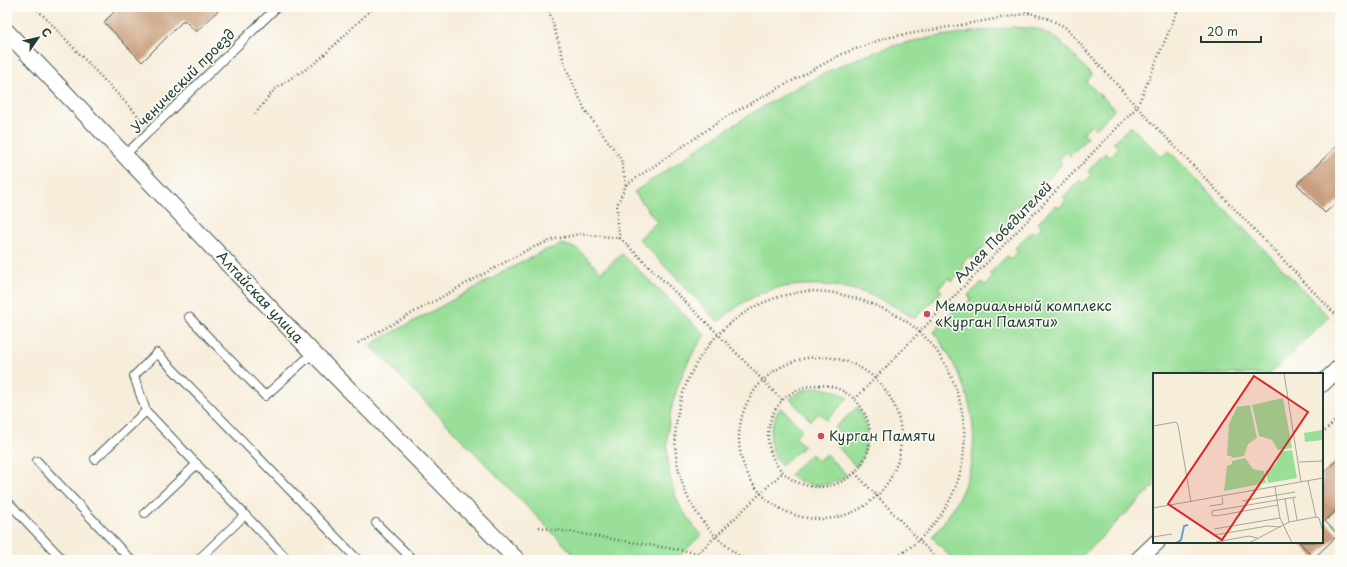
<svg xmlns="http://www.w3.org/2000/svg" width="1347" height="567" viewBox="0 0 1347 567" font-family="'Playpen Sans',sans-serif">
<style>
.green{fill:#99df99;stroke:#5c8e66}
.building{fill:#c89d7b}
.lines{fill:none;stroke-linecap:round;stroke-linejoin:round}
.lane-casing{stroke:#3f574d;stroke-width:10}
.street-casing{stroke:#3f574d;stroke-width:18}
.path{stroke:#3f574d;stroke-width:2.5;stroke-dasharray:1 3;stroke-linecap:butt}
.lane{stroke:#fff;stroke-width:8}
.street{stroke:#fff;stroke-width:16}
.poi-dot{fill:#d1495b;stroke:#fdfcf7;stroke-width:1.5}
.labels{text-anchor:middle;stroke-width:3;stroke-linejoin:round;paint-order:stroke}
.street-label{font-size:14px;fill:#1f3d34;stroke:#fdfcf7}
.poi-label{font-size:14px;fill:#1f3d34;stroke:#fdfcf7;text-anchor:start}
.inset-river{fill:none;stroke:#629fd3;stroke-width:2}
.inset-road{fill:none;stroke:#a1a798;stroke-width:1}
.view{fill:#d62828;fill-opacity:0.15;stroke:#d62828;stroke-width:2}
.inset-edge{fill:none;stroke:#1f3d34;stroke-width:2}
</style>
<rect width="100%" height="100%" fill="#fdfcf7"/>
<filter id="ink" filterUnits="userSpaceOnUse"><feTurbulence type="fractalNoise" baseFrequency=".025" numOctaves="2"/><feDisplacementMap in="SourceGraphic" scale="8" xChannelSelector="R" yChannelSelector="G"/><feConvolveMatrix kernelMatrix="1 2 1 2 8 2 1 2 1" color-interpolation-filters="sRGB"/></filter>
<filter id="wash" filterUnits="userSpaceOnUse"><feTurbulence type="fractalNoise" baseFrequency=".012" numOctaves="4" result="noise"/><feDisplacementMap in="SourceGraphic" scale="16" xChannelSelector="R" yChannelSelector="G"/><feGaussianBlur stdDeviation="0.9" result="paint"/><feColorMatrix in="noise" values="0 0 0 0 0 0 0 0 0 0 0 0 0 0 0 0 0 1.4 0 .05"/><feComposite in="paint" operator="in"/></filter>
<g filter="url(#wash)">
<rect width="100%" height="100%" fill="#f7eddb"/>
<!-- green -->
<g class="green">
<path d="M1013 27 1038 29 1059 40 1092 75 1086 82 1115 109 1096 129 1091 125 1083 133 1087 138 1070 156 1066 152 1059 160 1062 164 1045 182 1042 179 1035 186 1038 190 1021 208 1017 205 1010 212 1013 215 997 232 994 229 985 238 989 241 972 259 969 256 962 264 965 267 952 281 948 278 939 288 942 292 914 319C880 294 845 283 803 285 790 286 776 287 764 292 747 299 732 310 718 322L639 239 657 222 634 192C711 141 787 83 875 52 918 36 967 33 1013 27Z"/>
<path d="M1131 126 1162 157 1169 151 1329 317 1270 374H1154V486L1078 560H953L932 537C990 470 984 403 934 332L958 306 962 309 971 299 968 295 982 282 985 285 993 277 989 274 1007 256 1010 260 1018 251 1015 248 1032 231 1035 234 1042 226 1038 223 1055 205 1059 208 1066 200 1063 197 1080 180 1084 183 1091 175 1088 171 1105 153 1109 157 1118 148 1113 143Z"/>
<path d="M562 244 578 249 601 272 622 254 705 335C672 379 656 444 676 497 681 511 692 523 701 535L676 560H579L370 345 539 253Z"/>
<polygon points="818,387 836,391 848,398 827,420 819,413 811,421 790,399 800,391"/>
<path d="M781 407 802 430 795 437 804 446 781 466C766 447 768 426 781 407Z"/>
<path d="M857 407C870 426 871 448 856 467L836 445 843 437 835 428Z"/>
<path d="M811 454 818 461 826 454 847 475C831 488 806 489 790 475Z"/>
</g>
<g id="blocks">
<!-- building -->
<g class="building">
<polygon points="119,7 222,7 196,32 184,20 142,62 104,22"/>
<polygon points="1340,143 1340,199 1325,213 1297,184"/>
<polygon points="1340,457 1340,507 1325,521 1338,535 1314,558 1299,542 1322,542 1322,474"/>
</g>
</g>
</g>
<g filter="url(#ink)">
<use href="#blocks" fill-opacity="0" stroke="#3f574d" stroke-width="1"/>
<g class="lines">
<!-- lane casing -->
<g class="lane-casing">
<g id="lane">
<polyline points="124,156 277,7"/>
<polyline points="189,317 265,396 313,353"/>
<polyline points="95,459 146,411"/>
<polyline points="37,461 131,560"/>
<polyline points="7,501 63,560"/>
<polyline points="145,513 197,464"/>
<polyline points="376,523 413,560"/>
<polyline points="198,560 245,515"/>
<polyline points="288,560 146,411 134,376 157,353 358,560"/>
</g>
</g>
<!-- street casing -->
<g class="street-casing">
<g id="street">
<polyline points="7,32 313,353 517,560"/>
<polyline points="1322,384 1340,367"/>
<polyline points="1138,560 1157,542"/>
</g>
</g>
<!-- path -->
<g class="path">
<polyline points="35,7 142,120"/>
<polyline points="548,7 566,68 585,110 621,159 626,185 617,205 617,223 620,238 717,333 783,401"/>
<polyline points="1018,7 1030,13"/>
<polyline points="255,114 274,90 294,76 310,67 322,57 374,7"/>
<polyline points="626,185 729,115 842,54 885,38 1030,13 1049,19 1065,27 1137,107 1336,315"/>
<polyline points="358,343 529,249 555,239 580,234 620,238"/>
<circle cx="820" cy="438" r="81"/>
<circle cx="819" cy="436" r="51"/>
<polyline points="855,399 1137,107 1179,7"/>
<polyline points="1322,434 1340,416"/>
<polyline points="855,473 938,560"/>
<polyline points="539,527 698,553"/>
<polyline points="691,560 783,472"/>
<path d="M745 560C720 543 698 521 686 493 653 414 700 319 782 296 791 294 801 291 811 291 838 291 864 300 888 311 934 332 960 378 964 428 968 485 940 530 892 560"/>
</g>
<!-- lane -->
<use href="#lane" class="lane"/>
<!-- street -->
<use href="#street" class="street"/>
</g>
</g>
<!-- markers -->
<g class="poi-dot">
<circle cx="927" cy="314" r="4"/>
<circle cx="821" cy="436" r="4"/>
</g>
<g class="labels">
<!-- street labels -->
<g class="street-label">
<text transform="translate(183 81) rotate(-45)" y="5">Ученический проезд</text>
<text transform="translate(1003 232) rotate(-46)" y="5">Аллея Победителей</text>
<text transform="translate(260 297) rotate(47)" y="5">Алтайская улица</text>
</g>
<!-- poi labels -->
<g class="poi-label">
<text x="935" y="311">Мемориальный комплекс<tspan x="935" dy="16">«Курган Памяти»</tspan></text>
<text x="829" y="441">Курган Памяти</text>
</g>
</g>
<!-- overview -->
<g transform="translate(1153 373)">
<rect width="170" height="170" fill="#f7eddb"/>
<path d="M130 25 139 75 125 77 119 67 106 63 99 32ZM97 32 104 65 95 71 91 83 79 85 78 83H74L76 51 84 34ZM169 57 170 67 152 69 151 60ZM139 77 144 105 115 110 113 98 123 91 126 79ZM92 85 100 96 111 98 113 110 71 118 74 93 79 91V88Z" fill="#99df99"/>
<path class="inset-river" d="M23 170 28 167 31 153 35 152"/>
<path class="inset-road" d="M131 0 148 109M0 53 23 49 25 52 38 129M146 89 170 88M155 108 163 144 166 145 170 159M122 114 127 145 139 170M140 124 144 147M132 126 136 149M89 128 142 119M125 132 63 143 59 142V138L143 124M57 133 70 131 69 124M0 135 170 105M61 156 127 145M62 162 114 153 128 154M0 164 19 161M63 169 96 163 104 165M96 170 136 149 163 144"/>
<path class="view" d="M101 3 155 39 69 167 15 131Z"/>
<rect width="170" height="170" class="inset-edge"/>
</g>
<!-- margin -->
<rect width="1347" height="567" fill="none" stroke="#fdfcf7" stroke-width="24"/>
<!-- north arrow -->
<g transform="translate(38 38) rotate(56)" stroke="#fdfcf7" stroke-width="3" paint-order="stroke">
<path d="M0-3L7 15L0 10L-7 15Z" fill="#1f3d34"/>
<text y="-6" font-size="11" font-weight="bold" text-anchor="middle" fill="#1f3d34">С</text>
</g>
<!-- scale -->
<path d="M1201 36v6h60v-6" fill="none" stroke="#1f3d34" stroke-width="2"/>
<text x="1207" y="36" font-size="12" fill="#1f3d34" stroke="#fdfcf7" stroke-width="3" paint-order="stroke">20 m</text>
</svg>
